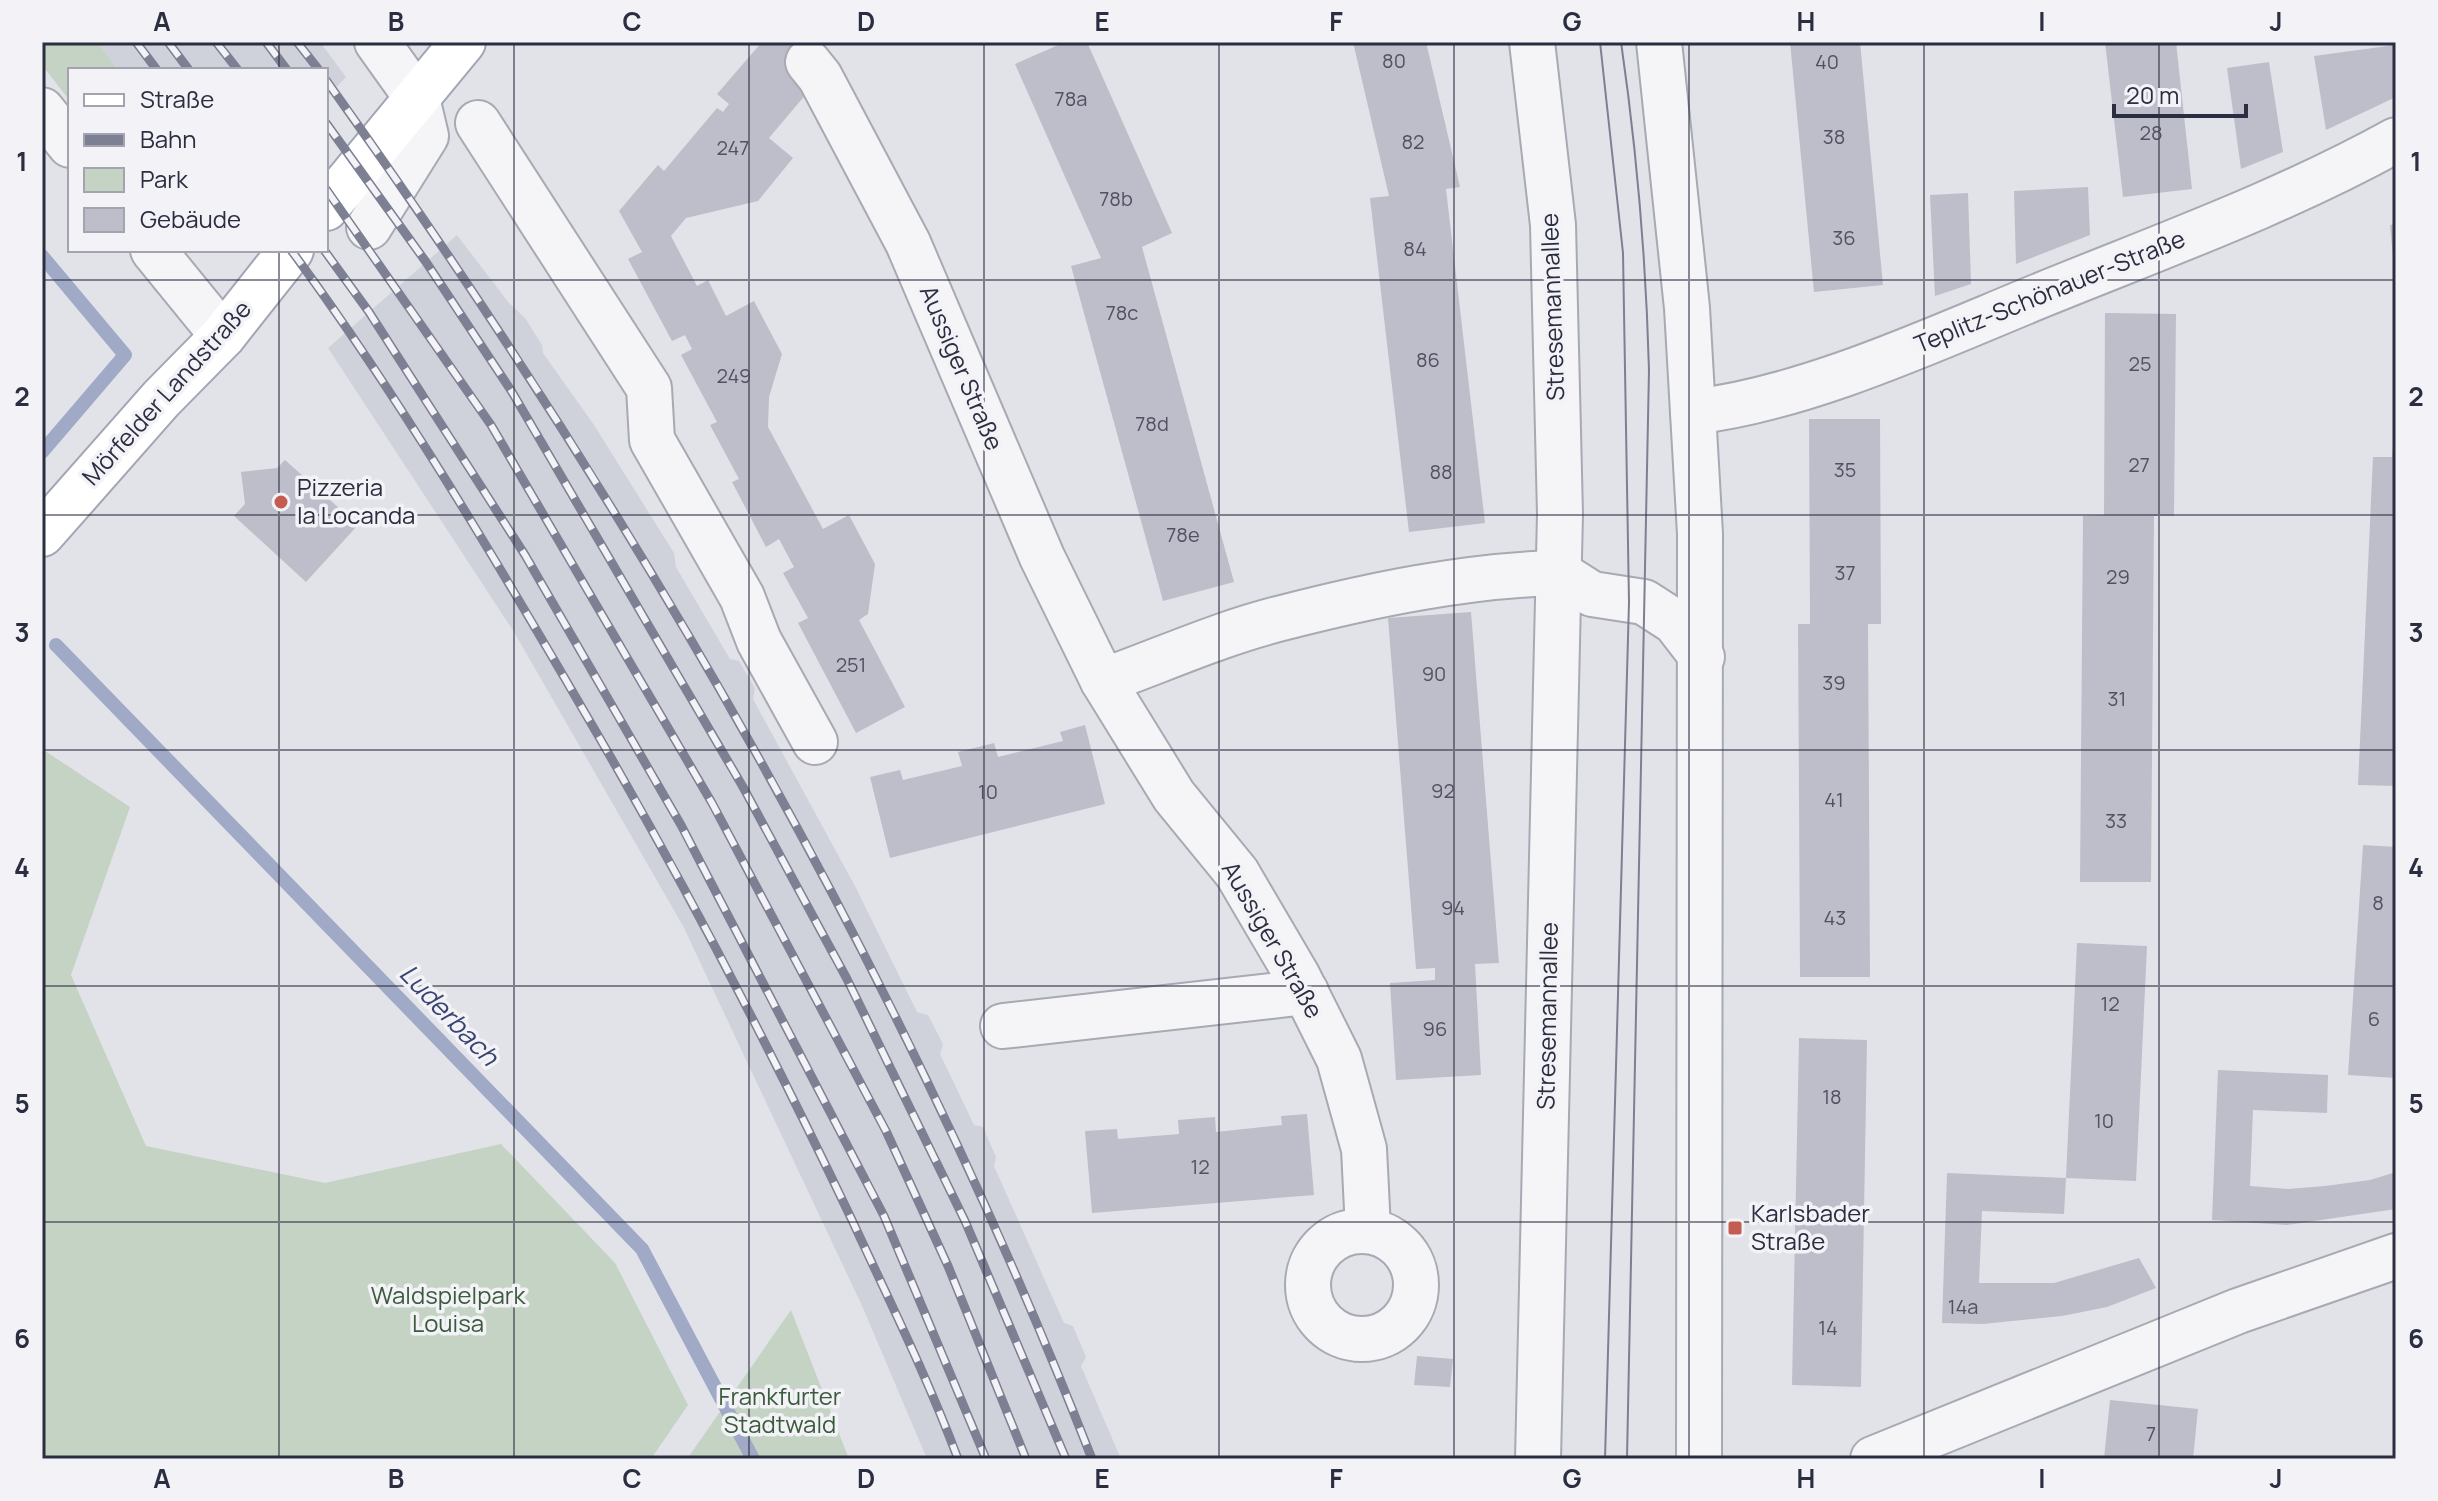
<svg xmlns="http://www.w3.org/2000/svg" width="2438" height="1501" viewBox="0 0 2438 1501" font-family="Manrope,sans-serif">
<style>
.built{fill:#d0d2db}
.green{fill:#c4d3c4}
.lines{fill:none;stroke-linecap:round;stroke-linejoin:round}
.stream{stroke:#a0a9c6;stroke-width:14}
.building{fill:#bdbec9}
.minor-casing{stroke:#a7a9b3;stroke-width:48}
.major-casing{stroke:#a2a5b4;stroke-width:48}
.minor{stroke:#f5f5f8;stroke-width:44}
.major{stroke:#fff;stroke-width:44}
.tram{stroke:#7d7f92;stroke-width:2}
.rail-casing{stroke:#7d7f92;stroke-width:9}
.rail{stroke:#f2f2f7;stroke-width:6;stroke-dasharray:18;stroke-linecap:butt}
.grid{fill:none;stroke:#2b2e40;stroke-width:2;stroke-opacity:0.55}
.poi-dot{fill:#c45c51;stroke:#f2f2f7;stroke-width:3}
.labels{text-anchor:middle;stroke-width:7;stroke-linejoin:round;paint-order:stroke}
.number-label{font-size:20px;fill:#505262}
.street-label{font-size:24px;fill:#2b2e40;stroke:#f2f2f7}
.poi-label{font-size:24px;fill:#2b2e40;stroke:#f2f2f7;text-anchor:start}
.park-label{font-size:24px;fill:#3a5b3c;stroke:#f2f2f7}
.water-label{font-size:26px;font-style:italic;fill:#384471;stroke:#f2f2f7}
.neatline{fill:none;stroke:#2b2e40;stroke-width:3}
.grid-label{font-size:26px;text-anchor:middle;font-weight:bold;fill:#2b2e40}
</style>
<rect width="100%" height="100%" fill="#e2e3e9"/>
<!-- built -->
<g class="built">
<polygon points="97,42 320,42 346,77 326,98 326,70 119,70"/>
<polygon points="457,235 509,303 525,318 542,345 543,353 594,425 674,553 676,567 730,659 739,661 755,688 753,699 855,886 917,1012 928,1015 943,1044 940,1054 974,1125 983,1127 996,1157 994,1166 1064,1323 1073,1326 1086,1357 1081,1366 1121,1459 927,1459 863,1308 683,926 514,632 328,348"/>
</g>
<!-- green -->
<g class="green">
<polygon points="42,42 97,42 119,70 70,70 70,101 42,65"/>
<polygon points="42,749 130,807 71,975 146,1146 325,1183 501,1144 615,1263 688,1405 651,1459 42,1459"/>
<polygon points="791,1310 849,1459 687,1459"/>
</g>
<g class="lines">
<!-- stream -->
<g class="stream">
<polyline points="42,256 125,355 42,452"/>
<polyline points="56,645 642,1249 753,1459"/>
</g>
</g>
<!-- building -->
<g class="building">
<polygon points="762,42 824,42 792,80 807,93 769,138 793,158 758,201 686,218 671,236 697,286 708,280 726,316 754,301 782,354 769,397 768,427 823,529 849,515 875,564 868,614 859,620 905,707 856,733 798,623 808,618 783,573 794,567 779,539 766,547 732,482 739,479 710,425 717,422 681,355 692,349 685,335 672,341 628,259 642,252 619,211 658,165 664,171 717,108 723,112 729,104 717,94"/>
<polygon points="1065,42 1087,42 1172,233 1142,247 1234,582 1163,601 1071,266 1101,258 1015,64"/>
<polygon points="1353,42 1426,42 1460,187 1446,189 1485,523 1409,532 1370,198 1389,196"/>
<polygon points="1790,42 1860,42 1883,285 1814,292"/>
<polygon points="2105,42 2176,42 2192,189 2123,197"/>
<polygon points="2395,45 2396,97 2326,130 2314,56"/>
<polygon points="2269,62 2283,152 2241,169 2227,68"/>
<polygon points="2088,187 2090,235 2016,264 2014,191"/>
<polygon points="1968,193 1971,284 1935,296 1930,195"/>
<polygon points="2396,224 2396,268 2394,268 2390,225"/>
<polygon points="2105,313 2176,314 2174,516 2154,516 2151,882 2080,882 2083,516 2104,515"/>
<polygon points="1809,419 1880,419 1881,624 1868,624 1870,977 1800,977 1798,624 1810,624"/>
<polygon points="2394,430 2396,786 2358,785 2373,457 2392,457"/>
<polygon points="285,460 358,525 306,582 234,516 245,504 241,472 277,468"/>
<polygon points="1471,612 1499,963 1475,964 1481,1075 1396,1080 1390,983 1435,980 1435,968 1416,969 1388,618"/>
<polygon points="1085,725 1105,804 890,858 870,777 900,770 903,780 962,766 958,752 994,743 998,757 1063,741 1060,732"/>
<polygon points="2363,845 2396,847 2396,1078 2348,1075"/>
<polygon points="2077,943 2147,946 2136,1181 2066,1178"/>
<polygon points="1799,1038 1867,1040 1861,1387 1792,1385"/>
<polygon points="2218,1070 2328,1075 2327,1113 2253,1110 2250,1186 2288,1189 2325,1186 2370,1180 2396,1172 2396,1209 2287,1225 2212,1220"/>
<polygon points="1307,1114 1314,1195 1092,1213 1085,1131 1117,1129 1118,1139 1179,1134 1178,1120 1215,1117 1216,1132 1282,1125 1281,1116"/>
<polygon points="1947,1173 2066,1178 2064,1214 1982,1211 1979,1283 2054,1283 2139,1258 2156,1288 2107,1307 2062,1316 1983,1324 1942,1323"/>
<polygon points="1417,1356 1453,1359 1450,1387 1414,1385"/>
<polygon points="2110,1400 2198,1409 2193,1459 2104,1459"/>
</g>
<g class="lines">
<!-- minor casing -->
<g class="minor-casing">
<g id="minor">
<polyline points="1532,42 1553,225 1560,514 1538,1459"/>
<polyline points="1659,42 1687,308 1700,534 1699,1459"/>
<polyline points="808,62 820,77 908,243 1042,557 1103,681 1174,796 1237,873 1298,977 1339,1059 1364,1149 1368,1229"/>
<polyline points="42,110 70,145"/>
<polyline points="478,123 649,388 652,440 742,597 759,641 815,742"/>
<polyline points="369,227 426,136 417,98 377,42"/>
<polyline points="153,250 223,336"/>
<path d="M1693 412C1809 398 1936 338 2044 294 2162 246 2284 202 2396 140"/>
<polyline points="1559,573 1592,594 1644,602 1675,622 1702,657"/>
<path d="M1103 681C1162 660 1221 633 1282 618 1371 595 1467 575 1559 573"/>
<polyline points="1003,1026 1306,992"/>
<circle cx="1362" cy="1285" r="54"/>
<polyline points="1873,1459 2238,1311 2396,1256"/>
</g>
</g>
<!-- major casing -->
<g class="major-casing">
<g id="major">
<polyline points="326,208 463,42"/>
<polyline points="42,534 161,399 223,336 291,250"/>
</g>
</g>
<!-- minor -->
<use href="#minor" class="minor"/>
<!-- major -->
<use href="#major" class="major"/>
<!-- tram -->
<g class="tram">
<polyline points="1600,42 1623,253 1629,602 1605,1459"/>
<path d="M1621 42C1637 152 1646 259 1649 370L1627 1459"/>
</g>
<!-- rail casing -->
<g class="rail-casing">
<g id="rail">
<polyline points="136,42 157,70"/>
<polyline points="168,42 189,70"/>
<polyline points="216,42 238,70"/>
<polyline points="266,42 287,70"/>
<polyline points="297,42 319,70"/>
<path d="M326 80C632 507 900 968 1092 1459"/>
<polyline points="326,123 426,262 512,392 743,787 847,979 965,1221 1066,1459"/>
<polyline points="326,189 491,425 712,803 886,1131 948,1266 1026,1459"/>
<path d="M291 250C400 398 493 555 585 713 682 878 769 1046 851 1218 888 1298 927 1376 958 1459"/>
<polyline points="324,250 369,312 525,555 681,825 884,1216 986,1459"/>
</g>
</g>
<!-- rail -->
<use href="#rail" class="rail"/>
</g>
<!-- grid -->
<path class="grid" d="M279 42V70M514 42V1459M749 42V1459M984 42V1459M1219 42V1459M1454 42V1459M1689 42V1459M1924 42V1459M2159 42V1459M279 250V1459M42 280H2396M42 515H2396M42 750H2396M42 986H2396M42 1222H2396"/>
<!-- markers -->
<g class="poi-dot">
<circle cx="281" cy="502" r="8"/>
<rect x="1727" y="1220" width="16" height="16" rx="4"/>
</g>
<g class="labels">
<!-- number labels -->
<g class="number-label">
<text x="1394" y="68">80</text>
<text x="1827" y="69">40</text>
<text x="1071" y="106">78a</text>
<text x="2151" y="140">28</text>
<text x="1834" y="144">38</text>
<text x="1413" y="149">82</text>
<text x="733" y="155">247</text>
<text x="1116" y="206">78b</text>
<text x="1844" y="245">36</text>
<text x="1415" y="256">84</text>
<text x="1122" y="320">78c</text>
<text x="1428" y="367">86</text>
<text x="2140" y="371">25</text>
<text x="734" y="383">249</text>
<text x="1152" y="431">78d</text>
<text x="2139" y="472">27</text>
<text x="1845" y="477">35</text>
<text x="1441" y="479">88</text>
<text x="1183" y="542">78e</text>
<text x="1845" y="580">37</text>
<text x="2118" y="584">29</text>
<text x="851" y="672">251</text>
<text x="1434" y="681">90</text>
<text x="1834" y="690">39</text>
<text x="2117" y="706">31</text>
<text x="1443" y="798">92</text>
<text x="988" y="799">10</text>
<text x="1834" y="807">41</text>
<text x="2116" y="828">33</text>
<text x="2378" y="910">8</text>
<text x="1453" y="915">94</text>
<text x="1835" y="925">43</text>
<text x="2110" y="1011">12</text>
<text x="2374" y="1026">6</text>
<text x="1435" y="1036">96</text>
<text x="1832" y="1104">18</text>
<text x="2104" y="1128">10</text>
<text x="1200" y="1174">12</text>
<text x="1963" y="1314">14a</text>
<text x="1828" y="1335">14</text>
<text x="2151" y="1441">7</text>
</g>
<!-- street labels -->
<g class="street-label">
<text transform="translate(2050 292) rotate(-22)" y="8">Teplitz-Schönauer-Straße</text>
<text transform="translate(1553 307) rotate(-92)" y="8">Stresemannallee</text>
<text transform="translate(961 368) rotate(67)" y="8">Aussiger Straße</text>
<text transform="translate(167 393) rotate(-48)" y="8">Mörfelder Landstraße</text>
<text transform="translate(1272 940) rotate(60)" y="8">Aussiger Straße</text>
<text transform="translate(1548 1016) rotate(-89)" y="8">Stresemannallee</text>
</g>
<!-- poi labels -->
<g class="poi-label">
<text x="297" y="496">Pizzeria<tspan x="297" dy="28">la Locanda</tspan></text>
<text x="1751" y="1222">Karlsbader<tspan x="1751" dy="28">Straße</tspan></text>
</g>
<!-- park labels -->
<g class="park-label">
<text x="448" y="1304">Waldspielpark<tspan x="448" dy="28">Louisa</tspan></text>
<text x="780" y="1405">Frankfurter<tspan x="780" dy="28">Stadtwald</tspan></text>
</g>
<!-- water labels -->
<g class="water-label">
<text transform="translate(449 1015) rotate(46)" y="9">Luderbach</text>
</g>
</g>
<!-- border -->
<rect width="2438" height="1501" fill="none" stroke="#f2f2f7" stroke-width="88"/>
<!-- legend -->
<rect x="68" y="68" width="260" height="184" fill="#f2f2f7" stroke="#a2a4ae" stroke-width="2"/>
<rect x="84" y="94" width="40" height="12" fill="#ffffff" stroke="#a2a4ae" stroke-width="2"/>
<text x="140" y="108" font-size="24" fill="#2b2e40">Straße</text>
<rect x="84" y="134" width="40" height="12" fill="#7d7f92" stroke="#a2a4ae" stroke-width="2"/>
<text x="140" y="148" font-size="24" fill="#2b2e40">Bahn</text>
<rect x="84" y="168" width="40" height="24" fill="#c4d3c4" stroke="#a2a4ae" stroke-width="2"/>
<text x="140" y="188" font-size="24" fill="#2b2e40">Park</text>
<rect x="84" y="208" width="40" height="24" fill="#bdbec9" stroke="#a2a4ae" stroke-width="2"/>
<text x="140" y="228" font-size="24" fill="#2b2e40">Gebäude</text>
<!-- scale -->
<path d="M2114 104v12h132v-12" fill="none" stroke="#2b2e40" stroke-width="4"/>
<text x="2126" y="104" font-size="24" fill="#2b2e40" stroke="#f2f2f7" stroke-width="6" paint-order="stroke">20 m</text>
<rect x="44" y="44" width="2350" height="1413" class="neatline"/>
<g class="grid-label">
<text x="162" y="31">A</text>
<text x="396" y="31">B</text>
<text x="632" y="31">C</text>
<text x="866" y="31">D</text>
<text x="1102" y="31">E</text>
<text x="1336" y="31">F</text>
<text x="1572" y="31">G</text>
<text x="1806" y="31">H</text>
<text x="2042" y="31">I</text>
<text x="2276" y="31">J</text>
<text x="22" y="171">1</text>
<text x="2416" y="171">1</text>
<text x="22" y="406">2</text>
<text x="2416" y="406">2</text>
<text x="22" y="642">3</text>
<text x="2416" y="642">3</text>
<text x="22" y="877">4</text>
<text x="2416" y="877">4</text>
<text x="22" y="1113">5</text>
<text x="2416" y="1113">5</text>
<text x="22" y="1348">6</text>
<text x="2416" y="1348">6</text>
<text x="162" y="1488">A</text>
<text x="396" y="1488">B</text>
<text x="632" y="1488">C</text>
<text x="866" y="1488">D</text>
<text x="1102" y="1488">E</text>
<text x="1336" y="1488">F</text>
<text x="1572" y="1488">G</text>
<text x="1806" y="1488">H</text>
<text x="2042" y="1488">I</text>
<text x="2276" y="1488">J</text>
</g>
</svg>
